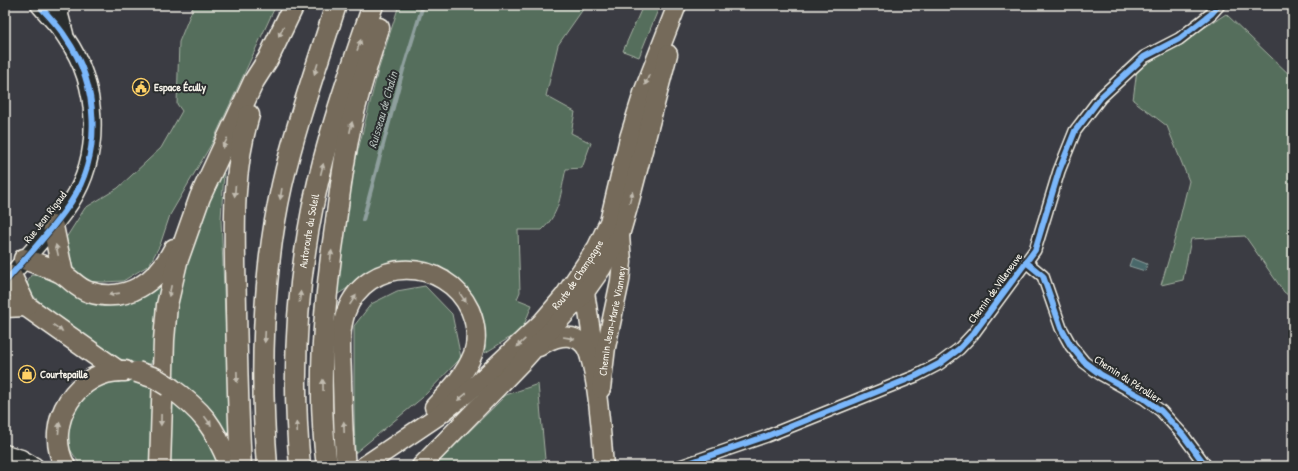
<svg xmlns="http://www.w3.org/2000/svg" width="1298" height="471" viewBox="0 0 1298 471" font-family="'Patrick Hand',sans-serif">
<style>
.green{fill:#556e5c;stroke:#a4b0a2}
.water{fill:#4a686b;stroke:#8e9f9d}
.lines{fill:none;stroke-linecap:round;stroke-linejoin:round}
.stream{stroke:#8e9f9d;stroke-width:4}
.street-casing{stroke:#f4f1e8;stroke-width:14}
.secondary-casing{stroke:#f4f1e8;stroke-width:19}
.primary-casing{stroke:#f4f1e8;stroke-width:21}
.highway-casing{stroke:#f4f1e8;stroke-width:23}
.street{stroke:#2a2d2e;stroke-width:11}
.secondary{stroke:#2a2d2e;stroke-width:16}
.primary{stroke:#746a5a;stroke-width:18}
.highway{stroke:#746a5a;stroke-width:20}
.highway-bridge-casing{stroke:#f4f1e8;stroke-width:23;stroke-linecap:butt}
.highway-bridge{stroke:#746a5a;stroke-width:20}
.cycleway-casing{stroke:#2a2d2e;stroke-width:8}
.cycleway{stroke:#7ab7fb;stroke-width:6}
.oneway{fill:#c1bbaf}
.labels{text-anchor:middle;stroke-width:4;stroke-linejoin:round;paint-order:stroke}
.poi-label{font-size:11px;font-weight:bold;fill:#f4f1e8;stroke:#2a2d2e;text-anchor:start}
.street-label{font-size:11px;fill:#f4f1e8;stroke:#2a2d2e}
.water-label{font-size:12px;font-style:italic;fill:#b0bab6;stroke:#2a2d2e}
</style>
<rect width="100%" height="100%" fill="#3b3c43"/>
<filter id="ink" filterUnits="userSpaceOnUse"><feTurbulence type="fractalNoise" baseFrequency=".025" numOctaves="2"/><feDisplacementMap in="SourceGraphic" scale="8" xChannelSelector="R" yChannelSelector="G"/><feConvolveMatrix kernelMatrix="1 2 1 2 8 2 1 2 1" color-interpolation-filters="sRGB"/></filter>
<g filter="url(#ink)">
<!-- green -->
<g class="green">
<polygon points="194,5 276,5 212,143 170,215 160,245 149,265 123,281 103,282 82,281 66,261 64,241 85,208 118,188 161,148 182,111 177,104 179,42"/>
<path d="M399 5H586L558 45 546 96 575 112 571 133 591 143 582 168 566 169C560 194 561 212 542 230H518L520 292 517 299 532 305 522 330 485 353 475 304 449 271 421 262 379 268 335 296 347 194 378 71Z"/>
<polygon points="639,5 660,5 639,57 623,51 641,10"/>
<polygon points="1226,14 1293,78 1293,299 1284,292 1245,236 1191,239 1183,280 1161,285 1175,238 1189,181 1167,126 1133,100 1137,70"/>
<polygon points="218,173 224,173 221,219 230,430 226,433 217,419 171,372 173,317 192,229"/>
<path d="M31 275 48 276 74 295 162 280 164 284 151 364C143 363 134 363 127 361 94 353 49 311 25 288Z"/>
<polygon points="425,286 452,314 461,358 422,398 355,453 354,406 354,326 371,304 397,291"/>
<polygon points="126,379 153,386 150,466 81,466 64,440 69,410 98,383"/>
<polygon points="538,384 545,459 521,466 434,466 506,395"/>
<path d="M170 395C189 415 211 438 218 466H167Z"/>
</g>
<!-- water -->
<polygon class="water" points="1132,258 1147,264 1145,271 1129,266"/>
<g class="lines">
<!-- stream -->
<polyline class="stream" points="363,220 403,70 423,5"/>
<!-- street casing -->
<g class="street-casing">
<g id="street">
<polyline points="1026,262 1043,276 1061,328 1071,346 1084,362 1100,374 1145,399 1161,411 1183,435 1206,466"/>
<polyline points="680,466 767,436 916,376 939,364 959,349 973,334 1035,250 1059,171 1075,131 1101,97 1144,57 1179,39 1211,14 1219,5"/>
</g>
</g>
<!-- secondary casing -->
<g class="secondary-casing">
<g id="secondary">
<polyline points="61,5 60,15 65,34"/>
<path d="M5 282C27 256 52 231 71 202 102 154 99 85 66 38 59 26 48 16 39 5"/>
<polyline points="5,453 21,458 35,466"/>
</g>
</g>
<!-- primary casing -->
<g class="primary-casing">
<g id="primary">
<polyline points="586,284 585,292 592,338 590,358"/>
<path d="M539 347C551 338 572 330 584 345 597 361 602 442 604 466"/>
<path id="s1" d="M601 389 606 347 620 281 622 262 620 235"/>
<path d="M346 466C343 438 343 409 342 381 342 358 338 334 346 312 366 256 445 256 470 310 476 324 478 339 473 354 465 375 449 391 434 407"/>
<path id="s2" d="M364 466 438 416 466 394 541 323 564 296 597 247 609 222 629 138 644 90 677 5"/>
<polyline points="421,466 524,360 585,292 602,268 620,235 629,204 668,54"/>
</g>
</g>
<!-- highway casing -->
<g class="highway-casing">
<g id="highway">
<polyline points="53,226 63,274"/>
<path d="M24 259C36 264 50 267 61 273 71 279 78 289 89 292 127 304 158 281 174 249"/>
<polyline points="11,275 26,306 118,371"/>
<polyline points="5,307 26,306"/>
<path d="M168 386C203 411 214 426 230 466"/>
<path d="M65 466C42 423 78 368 125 371"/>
<polyline points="160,466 164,340 167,305 177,262 200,197 254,81 268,59 294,5"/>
<path d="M241 466C238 413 237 361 236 308 235 243 230 179 249 115"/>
<path d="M267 466C260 376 262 274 282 185 296 124 317 65 336 5"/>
<path id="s3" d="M300 466C292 380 296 290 313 205 327 136 350 71 373 5"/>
<path d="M327 466C317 394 323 320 332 249 338 209 342 169 350 130 357 95 368 62 379 28"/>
</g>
</g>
<!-- street -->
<use href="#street" class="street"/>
<!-- secondary -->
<use href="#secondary" class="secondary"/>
<!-- primary -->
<use href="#primary" class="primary"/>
<!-- highway -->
<use href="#highway" class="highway"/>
<!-- highway-bridge casing -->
<g class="highway-bridge-casing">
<polyline id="highway-bridge" points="137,372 155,378 168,386"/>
</g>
<!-- highway-bridge -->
<use href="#highway-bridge" class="highway-bridge"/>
<!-- cycleway casing -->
<g class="cycleway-casing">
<g id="cycleway">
<polyline points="1026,262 1043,276 1061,328 1071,346 1084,362 1100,374 1145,399 1161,411 1183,435 1206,466"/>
<path d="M5 282C27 256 52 231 71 202 102 154 99 85 66 38 59 26 48 16 39 5"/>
<polyline points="680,466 767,436 916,376 939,364 959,349 973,334 1035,250 1059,171 1075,131 1101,97 1144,57 1179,39 1211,14 1219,5"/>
</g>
</g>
<!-- cycleway -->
<use href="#cycleway" class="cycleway"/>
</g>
<!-- one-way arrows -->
<defs><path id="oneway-solid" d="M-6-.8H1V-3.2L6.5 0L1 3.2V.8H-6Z"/></defs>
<g class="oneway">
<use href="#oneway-solid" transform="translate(281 32) rotate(115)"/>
<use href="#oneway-solid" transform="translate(359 45) rotate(-71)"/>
<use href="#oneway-solid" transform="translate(316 69) rotate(108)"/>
<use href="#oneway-solid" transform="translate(647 80) rotate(112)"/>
<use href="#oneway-solid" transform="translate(351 127) rotate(-78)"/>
<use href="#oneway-solid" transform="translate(225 143) rotate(115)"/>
<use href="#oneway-solid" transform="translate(322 169) rotate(-76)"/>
<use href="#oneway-solid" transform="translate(235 191) rotate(94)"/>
<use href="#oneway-solid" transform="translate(281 194) rotate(99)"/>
<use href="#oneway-solid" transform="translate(631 197) rotate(-75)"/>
<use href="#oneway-solid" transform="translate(57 250) rotate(-103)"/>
<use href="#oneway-solid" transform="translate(331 256) rotate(-82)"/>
<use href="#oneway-solid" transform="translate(170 291) rotate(102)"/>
<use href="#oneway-solid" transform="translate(114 294) rotate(172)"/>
<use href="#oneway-solid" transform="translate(300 297) rotate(-84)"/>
<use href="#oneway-solid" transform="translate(463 298) rotate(56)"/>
<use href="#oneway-solid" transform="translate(353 300) rotate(-56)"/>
<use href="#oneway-solid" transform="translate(58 328) rotate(34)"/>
<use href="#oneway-solid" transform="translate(265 337) rotate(93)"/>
<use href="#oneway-solid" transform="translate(569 338) rotate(9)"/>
<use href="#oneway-solid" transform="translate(521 343) rotate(136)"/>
<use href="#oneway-solid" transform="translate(237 377) rotate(89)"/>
<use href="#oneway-solid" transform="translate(323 385) rotate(-91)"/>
<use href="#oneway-solid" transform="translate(462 397) rotate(141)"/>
<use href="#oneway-solid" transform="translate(161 420) rotate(91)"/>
<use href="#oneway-solid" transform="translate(208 421) rotate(54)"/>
<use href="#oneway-solid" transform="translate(297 427) rotate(-93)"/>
<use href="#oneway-solid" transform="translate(344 427) rotate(-92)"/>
<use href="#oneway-solid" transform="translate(59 428) rotate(-84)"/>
</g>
</g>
<!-- icons -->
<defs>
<g id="civic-ring" transform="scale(0.9)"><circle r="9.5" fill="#2a2d2e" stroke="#ffd166" stroke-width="1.5"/><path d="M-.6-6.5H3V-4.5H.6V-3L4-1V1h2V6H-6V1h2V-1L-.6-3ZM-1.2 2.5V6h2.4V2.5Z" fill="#ffd166"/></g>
<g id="shop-ring" transform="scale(0.9)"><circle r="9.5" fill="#2a2d2e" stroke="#ffd166" stroke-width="1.5"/><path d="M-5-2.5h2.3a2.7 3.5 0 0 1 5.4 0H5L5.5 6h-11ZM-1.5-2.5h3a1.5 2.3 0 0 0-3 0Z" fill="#ffd166"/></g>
</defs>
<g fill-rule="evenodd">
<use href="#civic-ring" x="141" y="87"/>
<use href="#shop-ring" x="27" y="374"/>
</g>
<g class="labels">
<!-- poi labels -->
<g class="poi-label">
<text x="154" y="91">Espace Écully</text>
<text x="40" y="378">Courtepaille</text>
</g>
<!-- street labels -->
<g class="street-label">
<text transform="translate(45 217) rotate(-52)" y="4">Rue Jean Rigaud</text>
<text dy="4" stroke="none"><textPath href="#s3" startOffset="236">Autoroute du Soleil</textPath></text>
<text dy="4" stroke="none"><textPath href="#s2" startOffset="289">Route de Champagne</textPath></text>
<text transform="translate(995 288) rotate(-54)" y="4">Chemin de Villeneuve</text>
<text dy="4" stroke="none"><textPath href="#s1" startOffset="69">Chemin Jean-Marie Vianney</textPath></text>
<text transform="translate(1128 379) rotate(33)" y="4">Chemin du Pérollier</text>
</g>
<!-- water labels -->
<g class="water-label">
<text transform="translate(383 110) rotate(-74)" y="4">Ruisseau de Chalin</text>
</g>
</g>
<!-- margin -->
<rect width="1298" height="471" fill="none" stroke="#2a2d2e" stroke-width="20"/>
<rect x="10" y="10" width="1278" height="451" fill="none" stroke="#f4f1e8" stroke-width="1.5" filter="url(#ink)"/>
</svg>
